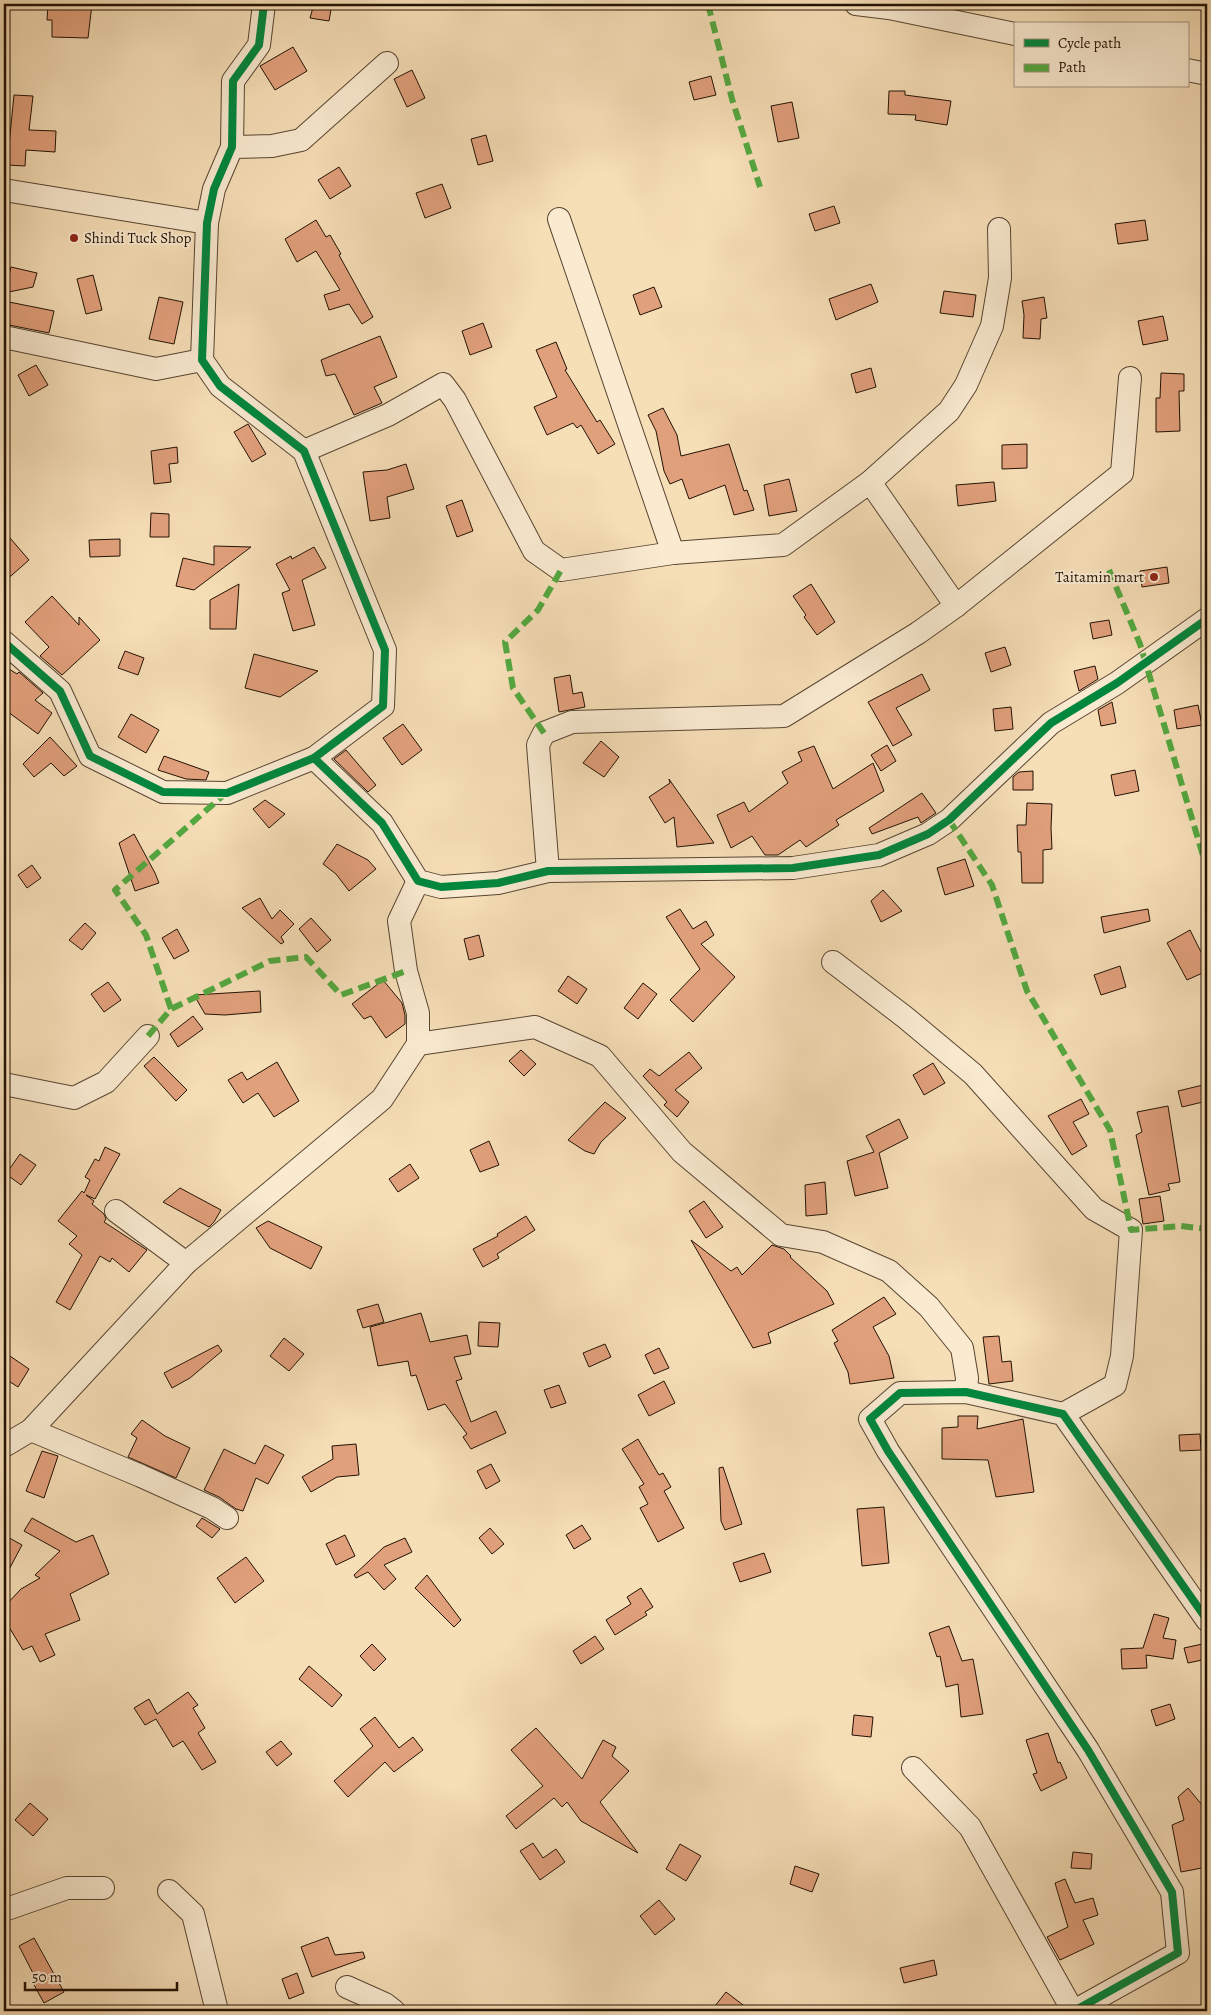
<svg xmlns="http://www.w3.org/2000/svg" width="1211" height="2015" viewBox="0 0 1211 2015" font-family="Alegreya,serif">
<style>
.building{fill:#e1a07c;stroke:#231204}
.lines{fill:none;stroke-linecap:round;stroke-linejoin:round}
.minor-casing{stroke:#584531;stroke-width:24}
.minor{stroke:#f9ead0;stroke-width:22}
.quiet{stroke:#53a840;stroke-width:6;stroke-dasharray:12 6;stroke-linecap:butt}
.cycleway-casing{stroke:#f9ead0;stroke-width:11}
.cycleway{stroke:#00873e;stroke-width:8}
.poi-dot{fill:#8f2418;stroke:#f9ead0;stroke-width:2}
.labels{text-anchor:middle;stroke-width:4;stroke-linejoin:round;paint-order:stroke}
.poi-label{font-size:15px;fill:#231204;stroke:#f9ead0;text-anchor:start}
</style>
<rect width="100%" height="100%" fill="#f6deb7"/>
<filter id="stains"><feTurbulence type="fractalNoise" baseFrequency=".004" numOctaves="4"/><feColorMatrix values="0 0 0 0 .2 0 0 0 0 .09 0 0 0 0 .02 0 0 0 .5 -.17"/></filter>
<radialGradient id="worn" r=".72"><stop offset=".6" stop-color="#630" stop-opacity="0"/><stop offset="1" stop-color="#630" stop-opacity=".3"/></radialGradient>
<!-- building -->
<g class="building">
<polygon points="48,4 92,4 88,38 52,37 52,20 47,20"/>
<polygon points="314,4 332,4 329,21 310,18"/>
<polygon points="293,47 307,71 275,90 260,66"/>
<polygon points="412,70 425,98 407,107 394,79"/>
<polygon points="711,76 716,95 694,100 689,82"/>
<polygon points="889,91 905,91 905,95 951,101 947,125 915,120 916,115 888,114"/>
<polygon points="14,95 33,96 29,130 56,131 55,152 26,150 25,166 7,165"/>
<polygon points="792,102 799,138 778,142 771,106"/>
<polygon points="486,135 493,161 478,165 471,139"/>
<polygon points="339,167 351,186 330,199 318,180"/>
<polygon points="442,184 451,208 425,218 416,193"/>
<polygon points="834,206 840,223 815,231 809,214"/>
<polygon points="316,220 326,237 330,235 341,254 339,255 373,317 362,324 349,304 329,310 324,295 340,290 316,251 297,262 285,239"/>
<polygon points="1145,220 1148,240 1118,244 1115,224"/>
<polygon points="11,267 37,273 33,287 4,293"/>
<polygon points="93,275 102,310 86,314 77,279"/>
<polygon points="871,284 878,302 836,320 829,299"/>
<polygon points="654,287 662,307 640,315 633,295"/>
<polygon points="944,291 976,295 973,317 940,313"/>
<polygon points="159,297 183,302 174,344 149,339"/>
<polygon points="1044,297 1047,318 1041,319 1040,339 1023,338 1024,315 1022,301"/>
<polygon points="4,301 54,311 49,333 4,324"/>
<polygon points="1163,316 1168,340 1143,345 1138,321"/>
<polygon points="483,323 492,347 470,355 462,331"/>
<polygon points="380,336 397,377 374,387 382,403 354,415 335,374 326,376 321,360"/>
<polygon points="556,342 567,369 565,370 597,422 600,420 615,444 598,454 581,425 577,428 573,423 547,435 534,407 557,397 536,350"/>
<polygon points="36,365 48,385 29,396 18,375"/>
<polygon points="871,368 876,387 856,393 851,374"/>
<polygon points="1161,373 1184,374 1184,391 1179,391 1180,431 1156,432 1156,398 1160,398"/>
<polygon points="663,408 677,435 681,456 729,444 744,491 747,490 754,510 734,515 725,485 689,499 682,479 670,484 664,471 656,431 648,415"/>
<polygon points="248,424 266,454 252,462 234,432"/>
<polygon points="1027,444 1027,468 1002,469 1002,445"/>
<polygon points="177,447 178,463 169,464 171,482 154,484 151,451"/>
<polygon points="406,464 414,489 387,497 390,518 370,521 363,472 387,470"/>
<polygon points="789,479 797,511 769,516 764,485"/>
<polygon points="994,482 996,501 958,506 956,485"/>
<polygon points="462,500 473,531 457,537 446,506"/>
<polygon points="151,513 169,514 169,537 150,537"/>
<polygon points="4,531 29,560 4,582"/>
<polygon points="120,539 120,556 90,557 89,540"/>
<polygon points="214,546 251,547 194,590 176,586 183,558 214,565"/>
<polygon points="314,547 326,568 302,580 315,625 293,631 282,593 290,590 276,564 291,556 292,559"/>
<polygon points="1167,567 1169,583 1142,587 1140,571"/>
<polygon points="239,584 236,629 210,629 210,600"/>
<polygon points="811,584 835,622 817,635 804,617 806,615 793,596"/>
<polygon points="52,596 79,625 79,617 100,640 62,675 40,656 49,647 25,622"/>
<polygon points="1109,620 1112,635 1093,639 1090,623"/>
<polygon points="1005,647 1011,665 991,672 985,653"/>
<polygon points="125,651 144,658 138,675 118,668"/>
<polygon points="254,654 318,671 280,697 245,688"/>
<polygon points="4,666 17,674 19,672 43,693 35,700 52,713 38,734 4,709"/>
<polygon points="1095,666 1098,679 1079,691 1074,671"/>
<polygon points="922,674 930,690 896,708 912,735 893,746 868,702"/>
<polygon points="570,675 573,694 582,692 585,707 559,712 554,678"/>
<polygon points="1112,702 1116,723 1101,726 1098,710"/>
<polygon points="1198,705 1202,725 1177,729 1174,710"/>
<polygon points="1011,707 1013,729 995,731 993,709"/>
<polygon points="131,714 159,730 146,753 118,737"/>
<polygon points="403,724 422,750 402,765 383,738"/>
<polygon points="50,737 77,766 64,776 51,763 34,777 23,764"/>
<polygon points="601,741 619,757 604,777 583,763"/>
<polygon points="887,745 896,761 881,771 871,755"/>
<polygon points="814,746 833,789 873,763 884,791 836,820 839,825 806,847 800,840 778,855 765,855 752,836 731,848 717,815 744,802 749,812 788,783 782,772 802,761 798,752"/>
<polygon points="346,750 376,785 368,792 334,759"/>
<polygon points="164,756 209,772 206,780 186,779 158,770"/>
<polygon points="1135,770 1139,791 1115,796 1111,775"/>
<polygon points="1033,771 1033,790 1013,790 1013,777 1019,772"/>
<polygon points="669,779 671,782 714,843 677,847 674,817 665,823 649,797 670,783"/>
<polygon points="922,793 936,813 921,823 918,817 872,834 869,828"/>
<polygon points="265,800 285,814 269,828 253,809"/>
<polygon points="1027,803 1052,804 1051,828 1052,849 1043,850 1043,883 1022,883 1021,852 1018,852 1017,825 1026,825"/>
<polygon points="134,834 155,873 159,883 135,891 119,843"/>
<polygon points="337,844 368,860 376,869 349,891 336,874 323,864"/>
<polygon points="965,859 974,886 945,895 937,868"/>
<polygon points="32,865 41,878 27,888 18,875"/>
<polygon points="883,890 902,911 881,922 871,901"/>
<polygon points="260,898 272,919 280,910 294,924 281,937 284,942 281,944 242,908"/>
<polygon points="680,909 693,929 706,921 714,935 701,944 735,977 693,1022 670,1000 700,969 666,917"/>
<polygon points="1148,909 1150,921 1104,933 1101,917"/>
<polygon points="311,918 331,940 317,952 299,929"/>
<polygon points="85,923 96,933 82,950 69,940"/>
<polygon points="177,929 189,951 174,959 162,938"/>
<polygon points="1190,930 1203,956 1207,954 1207,971 1187,980 1167,943"/>
<polygon points="479,935 484,956 469,960 464,939"/>
<polygon points="1120,966 1126,987 1101,995 1094,975"/>
<polygon points="568,976 587,989 577,1004 558,991"/>
<polygon points="383,980 402,1003 405,1015 405,1024 386,1038 371,1016 364,1019 352,1004"/>
<polygon points="108,982 121,1000 104,1012 91,994"/>
<polygon points="643,983 657,994 638,1019 624,1008"/>
<polygon points="260,991 261,1012 225,1015 205,1014 194,995"/>
<polygon points="193,1016 203,1029 178,1047 170,1034"/>
<polygon points="521,1050 536,1064 524,1076 509,1061"/>
<polygon points="689,1052 702,1068 675,1090 689,1102 677,1117 664,1105 667,1102 643,1076 650,1069 659,1076"/>
<polygon points="154,1057 187,1090 176,1101 144,1066"/>
<polygon points="277,1062 299,1101 274,1117 258,1093 243,1103 228,1080 242,1072 247,1080"/>
<polygon points="933,1063 945,1083 924,1095 913,1075"/>
<polygon points="1203,1085 1207,1101 1182,1107 1178,1091"/>
<polygon points="1081,1099 1089,1114 1073,1122 1087,1146 1072,1155 1048,1116"/>
<polygon points="605,1102 626,1118 601,1142 594,1154 585,1151 568,1140"/>
<polygon points="1168,1106 1180,1182 1168,1184 1170,1190 1149,1195 1136,1135 1142,1132 1137,1112"/>
<polygon points="899,1119 908,1138 879,1153 888,1188 855,1196 847,1161 874,1152 866,1136"/>
<polygon points="489,1141 499,1165 480,1172 470,1150"/>
<polygon points="105,1147 120,1154 95,1199 86,1195 94,1201 92,1204 104,1214 106,1219 104,1222 147,1250 129,1272 112,1258 110,1262 100,1256 70,1310 56,1302 82,1255 69,1244 77,1236 58,1221 82,1191 84,1193 90,1180 85,1177 95,1159 99,1161"/>
<polygon points="20,1154 36,1165 21,1185 6,1174"/>
<polygon points="410,1164 419,1178 398,1192 389,1179"/>
<polygon points="825,1182 827,1214 806,1216 805,1185"/>
<polygon points="180,1188 221,1210 214,1222 209,1227 163,1202"/>
<polygon points="1160,1196 1164,1221 1143,1224 1139,1199"/>
<polygon points="704,1201 723,1227 706,1238 689,1211"/>
<polygon points="526,1216 535,1230 497,1254 499,1258 483,1267 473,1249 498,1236 497,1234"/>
<polygon points="268,1221 322,1247 311,1269 270,1248 256,1228"/>
<polygon points="691,1240 731,1271 737,1267 742,1275 772,1245 784,1249 791,1256 790,1257 827,1291 834,1304 768,1333 771,1343 753,1348"/>
<polygon points="884,1297 896,1314 873,1327 889,1356 894,1378 850,1384 848,1372 834,1343 838,1341 832,1330"/>
<polygon points="378,1304 384,1322 363,1328 357,1310"/>
<polygon points="421,1313 430,1342 467,1335 471,1354 454,1357 462,1379 456,1381 471,1422 496,1411 506,1433 471,1449 463,1437 467,1434 445,1404 428,1410 416,1375 411,1376 408,1361 378,1366 370,1327"/>
<polygon points="479,1322 500,1323 498,1347 478,1346"/>
<polygon points="999,1336 1002,1362 1011,1361 1013,1381 989,1384 983,1337"/>
<polygon points="284,1338 304,1354 289,1371 270,1356"/>
<polygon points="605,1344 611,1357 589,1367 583,1353"/>
<polygon points="218,1345 222,1351 190,1378 172,1388 164,1373"/>
<polygon points="659,1348 669,1368 654,1374 645,1355"/>
<polygon points="4,1352 29,1369 18,1387 4,1378"/>
<polygon points="664,1381 675,1403 649,1416 638,1395"/>
<polygon points="559,1385 566,1403 551,1408 544,1390"/>
<polygon points="958,1416 978,1416 977,1429 1023,1419 1034,1492 996,1497 988,1460 942,1459 942,1428 958,1427"/>
<polygon points="142,1420 165,1436 190,1448 176,1478 128,1457 137,1438 131,1434"/>
<polygon points="1200,1434 1201,1450 1180,1451 1179,1435"/>
<polygon points="638,1439 659,1475 663,1473 671,1487 664,1491 684,1528 658,1542 640,1508 648,1504 639,1487 644,1484 622,1449"/>
<polygon points="356,1444 359,1475 337,1477 311,1492 302,1477 333,1459 332,1446"/>
<polygon points="265,1445 284,1455 268,1484 256,1478 243,1511 236,1509 219,1497 204,1490 224,1449 255,1464"/>
<polygon points="42,1451 58,1456 44,1498 26,1491"/>
<polygon points="491,1464 500,1481 486,1489 477,1471"/>
<polygon points="723,1467 742,1524 725,1530 721,1521 719,1468"/>
<polygon points="884,1507 889,1563 862,1566 857,1509"/>
<polygon points="32,1518 76,1542 93,1535 109,1574 70,1594 80,1620 45,1634 55,1655 40,1662 32,1646 23,1650 4,1619 4,1607 21,1589 40,1578 35,1575 60,1551 24,1531"/>
<polygon points="202,1518 220,1529 212,1538 196,1526"/>
<polygon points="582,1525 591,1539 574,1549 566,1535"/>
<polygon points="490,1528 504,1544 492,1554 479,1538"/>
<polygon points="4,1535 22,1545 4,1579"/>
<polygon points="345,1535 355,1556 336,1565 326,1544"/>
<polygon points="405,1538 412,1552 384,1565 396,1579 384,1590 368,1572 356,1578 354,1575 384,1547"/>
<polygon points="764,1553 771,1572 740,1582 733,1563"/>
<polygon points="246,1557 264,1581 235,1603 217,1578"/>
<polygon points="427,1575 461,1620 454,1627 415,1588"/>
<polygon points="641,1588 653,1607 645,1612 647,1615 615,1635 606,1620 631,1604 627,1597"/>
<polygon points="1154,1614 1169,1618 1163,1638 1176,1640 1173,1659 1146,1655 1147,1668 1122,1669 1121,1649 1143,1648"/>
<polygon points="949,1626 962,1661 973,1659 983,1714 961,1717 958,1684 946,1687 940,1656 937,1657 929,1633"/>
<polygon points="595,1636 604,1649 581,1664 573,1651"/>
<polygon points="1207,1643 1207,1659 1188,1663 1184,1648"/>
<polygon points="372,1644 386,1659 374,1671 360,1656"/>
<polygon points="309,1666 342,1695 332,1707 299,1679"/>
<polygon points="188,1692 198,1705 193,1708 205,1728 198,1733 216,1762 202,1770 183,1741 173,1747 156,1719 145,1725 134,1708 149,1699 157,1714"/>
<polygon points="1170,1704 1175,1719 1156,1726 1151,1710"/>
<polygon points="854,1715 873,1717 871,1737 852,1735"/>
<polygon points="375,1717 399,1748 413,1737 423,1750 394,1772 385,1762 348,1797 334,1781 373,1746 360,1729"/>
<polygon points="536,1728 582,1779 603,1740 616,1747 612,1756 629,1771 600,1802 638,1853 581,1821 567,1802 562,1807 554,1798 516,1829 506,1816 543,1786 511,1750"/>
<polygon points="1048,1733 1058,1763 1060,1762 1067,1778 1041,1791 1033,1774 1037,1773 1026,1740"/>
<polygon points="281,1741 292,1754 277,1766 266,1752"/>
<polygon points="1188,1788 1207,1811 1207,1867 1181,1872 1172,1825 1184,1820 1178,1797"/>
<polygon points="30,1803 48,1819 33,1836 15,1820"/>
<polygon points="533,1843 543,1858 556,1849 565,1862 540,1880 520,1851"/>
<polygon points="680,1844 701,1856 686,1881 666,1869"/>
<polygon points="1073,1852 1092,1854 1091,1869 1071,1868"/>
<polygon points="795,1866 819,1874 812,1892 790,1884"/>
<polygon points="1065,1879 1075,1903 1093,1898 1098,1915 1083,1920 1094,1944 1060,1960 1047,1937 1068,1927 1055,1883"/>
<polygon points="659,1900 675,1919 655,1935 640,1916"/>
<polygon points="328,1937 335,1955 363,1952 365,1958 312,1977 301,1947"/>
<polygon points="34,1938 64,1992 44,2003 33,1983 37,1981 19,1946"/>
<polygon points="934,1960 937,1975 904,1983 900,1968"/>
<polygon points="297,1973 304,1993 289,1999 282,1979"/>
<polygon points="726,1992 751,2011 711,2011"/>
</g>
<g class="lines">
<!-- minor casing -->
<g class="minor-casing">
<g id="minor">
<polyline points="856,4 889,8 1015,34"/>
<polyline points="1187,70 1207,74"/>
<polyline points="232,147 272,146 301,140 387,63"/>
<polyline points="4,190 207,223"/>
<polyline points="559,219 673,553"/>
<polyline points="4,337 156,369 202,360"/>
<polyline points="304,451 388,415 443,384 455,400 534,551 561,570 673,553 783,545 870,482 949,411 966,385 992,326 1000,278 999,229"/>
<polyline points="870,482 956,606"/>
<polyline points="4,642 60,691 90,756 163,792 227,793 314,758 383,706 385,650 304,451 220,386 202,360 207,223 214,189 232,147 233,81 259,45 264,4"/>
<polyline points="314,758 382,823 418,881 441,887 498,883 548,871 793,868 879,855 928,834 949,820 1051,723 1117,683 1207,619"/>
<polyline points="548,871 538,745 544,733 572,722 784,716 918,633 956,606 1122,473 1130,378"/>
<polyline points="833,962 906,1018 973,1074 1094,1209 1131,1230 1122,1356 1115,1385 1063,1414"/>
<polyline points="418,1044 535,1027 600,1056 682,1152 781,1235 823,1242 889,1271 929,1307 962,1348 967,1378 966,1392"/>
<polyline points="4,1084 74,1098 106,1082 148,1036"/>
<polyline points="116,1211 186,1263"/>
<polyline points="31,1430 141,1476 212,1508 227,1518"/>
<polyline points="4,1446 31,1430 186,1263 382,1099 418,1044 418,1013 406,971 399,921 418,881"/>
<polyline points="913,1768 970,1827 1073,2011"/>
<polyline points="169,1891 193,1914 217,2011"/>
<polyline points="4,1910 67,1888 103,1888"/>
<polyline points="347,1987 385,2004 394,2011"/>
<polyline points="1074,2011 1178,1953 1172,1892 1088,1750 888,1451 870,1419 900,1393 966,1392 1063,1414 1207,1620"/>
</g>
</g>
<!-- minor -->
<use href="#minor" class="minor"/>
<!-- quiet -->
<g class="quiet">
<polyline points="708,4 732,99 760,187"/>
<polyline points="1109,570 1140,644 1207,869"/>
<polyline points="544,733 513,688 505,642 538,610 561,570"/>
<polyline points="949,820 992,885 1027,991 1110,1130 1131,1230 1181,1226 1207,1229"/>
<polyline points="171,1009 146,935 115,890 226,793"/>
<polyline points="148,1036 171,1009 270,961 306,957 341,995 406,971"/>
</g>
<!-- cycleway casing -->
<g class="cycleway-casing">
<g id="cycleway">
<polyline points="4,642 60,691 90,756 163,792 227,793 314,758 383,706 385,650 304,451 220,386 202,360 207,223 214,189 232,147 233,81 259,45 264,4"/>
<polyline points="314,758 382,823 418,881 441,887 498,883 548,871 793,868 879,855 928,834 949,820 1051,723 1117,683 1207,619"/>
<polyline points="1074,2011 1178,1953 1172,1892 1088,1750 888,1451 870,1419 900,1393 966,1392 1063,1414 1207,1620"/>
</g>
</g>
<!-- cycleway -->
<use href="#cycleway" class="cycleway"/>
</g>
<!-- markers -->
<g class="poi-dot">
<circle cx="74" cy="238" r="5"/>
<circle cx="1154" cy="577" r="5"/>
</g>
<g class="labels">
<!-- poi labels -->
<g class="poi-label">
<text x="84" y="243">Shindi Tuck Shop</text>
<text x="1144" y="582" text-anchor="end">Taitamin mart</text>
</g>
</g>
<!-- margin -->
<rect width="1211" height="2015" fill="none" stroke="#f6deb7" stroke-width="20"/>
<rect x="5" y="5" width="1201" height="2005" fill="none" stroke="#231204" stroke-width="2.5"/>
<rect x="10" y="10" width="1191" height="1995" fill="none" stroke="#231204"/>
<!-- legend -->
<rect x="1014" y="22" width="175" height="65" fill="#f9ead0" stroke="#a3947e"/>
<rect x="1024" y="39" width="25" height="8" fill="#00873e" stroke="#a3947e"/>
<text x="1058" y="48" font-size="15" fill="#231204">Cycle path</text>
<rect x="1024" y="64" width="25" height="8" fill="#53a840" stroke="#a3947e"/>
<text x="1058" y="72" font-size="15" fill="#231204">Path</text>
<!-- scale -->
<path d="M25 1982v8h152v-8" fill="none" stroke="#231204" stroke-width="2.5"/>
<text x="32" y="1982" font-size="15" fill="#231204" stroke="#f9ead0" stroke-width="4" paint-order="stroke">50 m</text>
<rect width="100%" height="100%" filter="url(#stains)"/>
<rect width="100%" height="100%" fill="url(#worn)"/>
</svg>
